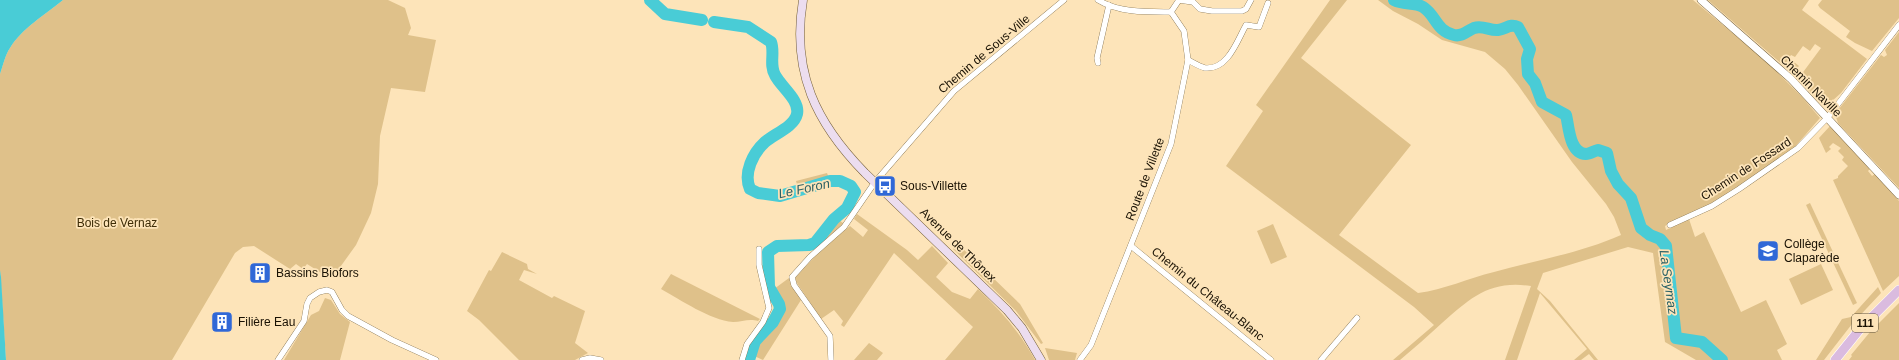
<svg xmlns="http://www.w3.org/2000/svg" width="1899" height="360" viewBox="0 0 1899 360" font-family="Helvetica,sans-serif">
<style>
.green{fill:#dfc18a}
.water{fill:#49ccd6}
.lines{fill:none;stroke-linecap:round;stroke-linejoin:round}
.river{stroke:#49ccd6;stroke-width:12}
.minor-casing{stroke:#725d35;stroke-width:6}
.tertiary-casing{stroke:#725d35;stroke-width:8}
.secondary-casing{stroke:#725d35;stroke-width:9}
.primary-casing{stroke:#fff;stroke-width:10}
.minor{stroke:#fff;stroke-width:5.5}
.tertiary{stroke:#fff;stroke-width:7}
.secondary{stroke:#ecddef;stroke-width:8}
.primary{stroke:#dabbdf;stroke-width:9}
.labels{text-anchor:middle;stroke-width:3.5;stroke-linejoin:round;paint-order:stroke}
.shield{fill:#fde4b9;stroke:#5d503a;stroke-width:1}
.shield-label{font-size:11px;font-weight:bold;fill:#191103}
.street-label{font-size:12px;fill:#191103;stroke:#fde4b9}
.poi-label{font-size:12px;fill:#191103;stroke:#fde4b9;text-anchor:start}
.park-label{font-size:12px;fill:#3d2c06;stroke:#fde4b9}
.water-label{font-size:13px;font-style:italic;fill:#2b6165;stroke:#fde4b9}
</style>
<rect width="100%" height="100%" fill="#fde4b9"/>
<!-- green -->
<g class="green">
<path d="M63 0H388L405 8 411 28 408 35 436 40 425 92 391 88 380 136 378 184 371 213 356 245 333 277 326 276 307 264 303 269 296 264 290 269 254 246 243 247 235 253 172 360H6L0 270V74C3 66 5 55 10 48 22 28 45 15 63 0Z"/>
<path d="M1330 0H1347L1301 58 1411 145 1339 235 1418 293C1444 290 1468 278 1494 272 1536 260 1581 253 1621 235L1614 217 1606 204 1572 162 1518 85 1505 69 1485 52 1442 40 1418 24 1393 11 1378 0H1693L1766 61 1802 97 1820 118 1793 149 1744 184 1706 207 1665 226 1666 230 1689 219 1695 237 1704 232 1741 312 1766 300 1787 344 1777 350 1782 360H1696L1665 342 1653 253 1628 247 1543 273 1537 289 1550 301 1598 360H1594L1589 354 1581 360H1574L1587 349 1540 293 1517 360H1505L1531 286C1489 280 1471 298 1442 323 1428 336 1414 348 1400 360H1393L1434 325 1414 307 1226 166 1263 111 1256 105Z"/>
<polygon points="1708,0 1809,0 1802,10 1867,59 1841,93 1831,102 1819,101 1798,79 1821,48 1815,44 1810,51 1803,46 1795,57 1791,55 1789,58 1799,66 1792,73"/>
<polygon points="1822,0 1899,0 1899,18 1872,51 1855,43 1846,37 1850,31 1820,8 1818,5"/>
<polygon points="1899,32 1899,188 1838,123 1835,114 1881,55 1884,57 1887,55 1885,50"/>
<polygon points="1830,126 1870,169 1868,171 1872,176 1875,174 1899,201 1899,276 1883,291 1833,180 1838,178 1838,176 1848,166 1842,160 1844,157 1838,151 1841,148 1833,143 1829,147 1831,149 1826,153 1819,138"/>
<polygon points="827,173 830,181 799,191 796,181"/>
<polygon points="1810,203 1857,303 1853,305 1806,205"/>
<path d="M857 214 907 250 918 260 932 246 948 263 936 277 952 292 970 299 978 289C1001 311 1020 332 1035 360H945L973 327 894 253 844 327 841 325 843 321 834 310 821 319 795 280 796 277 821 250 850 226 863 237 868 230 854 219Z"/>
<polygon points="838,219 844,224 818,248 815,245"/>
<polygon points="1273,224 1287,257 1271,264 1257,231"/>
<polygon points="954,244 960,246 1020,304 1043,343 1041,344 1016,311 953,249"/>
<polygon points="502,252 527,264 528,269 537,274 524,270 519,280 552,298 554,296 585,311 575,343 588,353 575,360 519,360 479,320 467,311 489,270 491,271"/>
<polygon points="1821,264 1833,290 1801,305 1789,279"/>
<path d="M671 274 760 319 758 321C749 318 742 322 733 322 710 320 681 300 661 289Z"/>
<path d="M789 278 801 300 763 360 752 355C754 351 755 344 758 341 771 325 798 313 774 289Z"/>
<polygon points="1878,287 1881,293 1852,324 1824,360 1816,360 1842,319 1851,317"/>
<polygon points="325,298 331,300 340,314 350,322 340,360 284,360 311,315 319,311"/>
<polygon points="1899,303 1899,360 1849,360 1852,356 1851,355 1870,332"/>
<polygon points="869,343 883,353 877,360 854,360"/>
<polygon points="1045,348 1077,353 1075,360 1049,360"/>
</g>
<!-- water -->
<g class="water">
<path d="M0 0H63C45 15 22 28 10 48 5 55 3 66 0 74Z"/>
<polygon points="0,270 1,277 6,360 0,360"/>
</g>
<g class="lines">
<!-- river -->
<g class="river">
<polyline points="650,0 665,14 702,20"/>
<path d="M1394 0C1403 5 1415 2 1423 7 1436 15 1436 31 1454 35 1462 37 1467 31 1474 28 1483 25 1490 31 1498 30 1506 29 1510 23 1518 27L1530 49 1527 59 1528 74 1535 83 1542 102 1566 115C1569 126 1569 153 1586 154 1590 154 1594 151 1598 150L1607 153 1611 171 1618 184 1631 198 1641 228 1650 235 1660 239 1666 246 1676 338 1702 342 1722 360"/>
<path d="M714 22 748 27 771 42C775 52 769 65 775 75 781 87 800 100 797 114 794 127 774 134 765 142 753 153 743 173 750 189L758 193 780 196 830 181H840L851 186 855 192 847 208 834 219 815 243 809 245 777 246 768 252 769 287 779 304 780 309 773 322 755 341 749 360"/>
</g>
<!-- minor casing -->
<g class="minor-casing">
<g id="minor">
<path d="M1098 0C1119 13 1147 12 1171 12"/>
<polyline points="1179,0 1193,2 1200,9 1212,11 1242,11 1246,9 1251,0"/>
<polyline points="1171,12 1179,0"/>
<path d="M1188 60C1192 62 1200 67 1205 68 1228 70 1237 41 1246 25L1259 27 1268 3"/>
<polyline points="1098,63 1097,58 1109,5"/>
<polyline points="1670,225 1712,206 1739,189 1798,148 1828,117 1899,25"/>
<polyline points="1131,246 1271,360"/>
<polyline points="278,360 304,321 307,304 310,298 319,292 327,290 332,292 342,310 348,316 392,340 436,360"/>
<polyline points="582,360 590,358 601,360"/>
<polyline points="742,360 747,344 763,322 769,308 759,265 759,249"/>
<polyline points="831,360 830,336 794,285 792,277 810,257 844,227 875,182 954,91 1064,0"/>
<polyline points="1080,360 1091,345 1171,144 1188,60 1184,31 1171,12"/>
<polyline points="1321,360 1357,318"/>
</g>
</g>
<!-- tertiary casing -->
<g class="tertiary-casing">
<polyline id="tertiary" points="1701,0 1791,79 1899,195"/>
</g>
<!-- secondary casing -->
<g class="secondary-casing">
<path id="secondary" d="M803 0C791 72 816 123 865 173L1007 310 1022 328 1041 360"/>
</g>
<!-- primary casing -->
<g class="primary-casing">
<polyline id="primary" points="1835,360 1860,329 1899,290"/>
</g>
<!-- minor -->
<use href="#minor" class="minor"/>
<!-- tertiary -->
<use href="#tertiary" class="tertiary"/>
<!-- secondary -->
<use href="#secondary" class="secondary"/>
<!-- primary -->
<use href="#primary" class="primary"/>
</g>
<!-- icons -->
<defs>
<g id="bus-square" transform="scale(1.15)"><rect x="-9" y="-9" width="18" height="18" rx="4" fill="#3068d7" stroke="#fde4b9"/><path d="M-5-6H5V4H4V6H2V4H-2V6H-4V4H-5ZM-3.5-4V0h7V-4ZM-3.5 1.2v1.5H-2V1.2ZM2 1.2v1.5H3.5V1.2Z" fill="#fff"/></g>
<g id="school-square" transform="scale(1.15)"><rect x="-9" y="-9" width="18" height="18" rx="4" fill="#3068d7" stroke="#fde4b9"/><path d="M0-5L7-2L0 1L-7-2ZM-4 1L0 2.5L4 1V4Q0 6-4 4Z" fill="#fff"/></g>
<g id="building-square" transform="scale(1.15)"><rect x="-9" y="-9" width="18" height="18" rx="4" fill="#3068d7" stroke="#fde4b9"/><path d="M-4-6H4V6H1V3H-1V6H-4ZM-2.5-4.3h1.7v1.8h-1.7ZM.8-4.3h1.7v1.8H.8ZM-2.5-1h1.7V.8h-1.7ZM.8-1h1.7V.8H.8Z" fill="#fff"/></g>
</defs>
<g fill-rule="evenodd">
<use href="#bus-square" x="885" y="186"/>
<use href="#school-square" x="1768" y="251"/>
<use href="#building-square" x="260" y="273"/>
<use href="#building-square" x="222" y="322"/>
</g>
<g class="labels">
<!-- shield labels -->
<rect class="shield" x="1852" y="314" width="26" height="18" rx="3"/>
<g class="shield-label">
<text x="1865" y="327">111</text>
</g>
<!-- street labels -->
<g class="street-label">
<text transform="translate(984 54) rotate(-40)" y="4">Chemin de Sous-Ville</text>
<text transform="translate(1811 86) rotate(45)" y="4">Chemin Naville</text>
<text transform="translate(1746 169) rotate(-33)" y="4">Chemin de Fossard</text>
<text transform="translate(1145 179) rotate(-69)" y="4">Route de Villette</text>
<text transform="translate(958 245) rotate(44)" y="4">Avenue de Thônex</text>
<text transform="translate(1208 294) rotate(39)" y="4">Chemin du Château-Blanc</text>
</g>
<!-- poi labels -->
<g class="poi-label">
<text x="900" y="190">Sous-Villette</text>
<text x="1784" y="248">Collège<tspan x="1784" dy="14">Claparède</tspan></text>
<text x="276" y="277">Bassins Biofors</text>
<text x="238" y="326">Filière Eau</text>
</g>
<!-- park labels -->
<g class="park-label">
<text x="117" y="227">Bois de Vernaz</text>
</g>
<!-- water labels -->
<g class="water-label">
<text transform="translate(804 188) rotate(-12)" y="5">Le Foron</text>
<text transform="translate(1669 282) rotate(82)" y="5">La Seymaz</text>
</g>
</g>
</svg>
